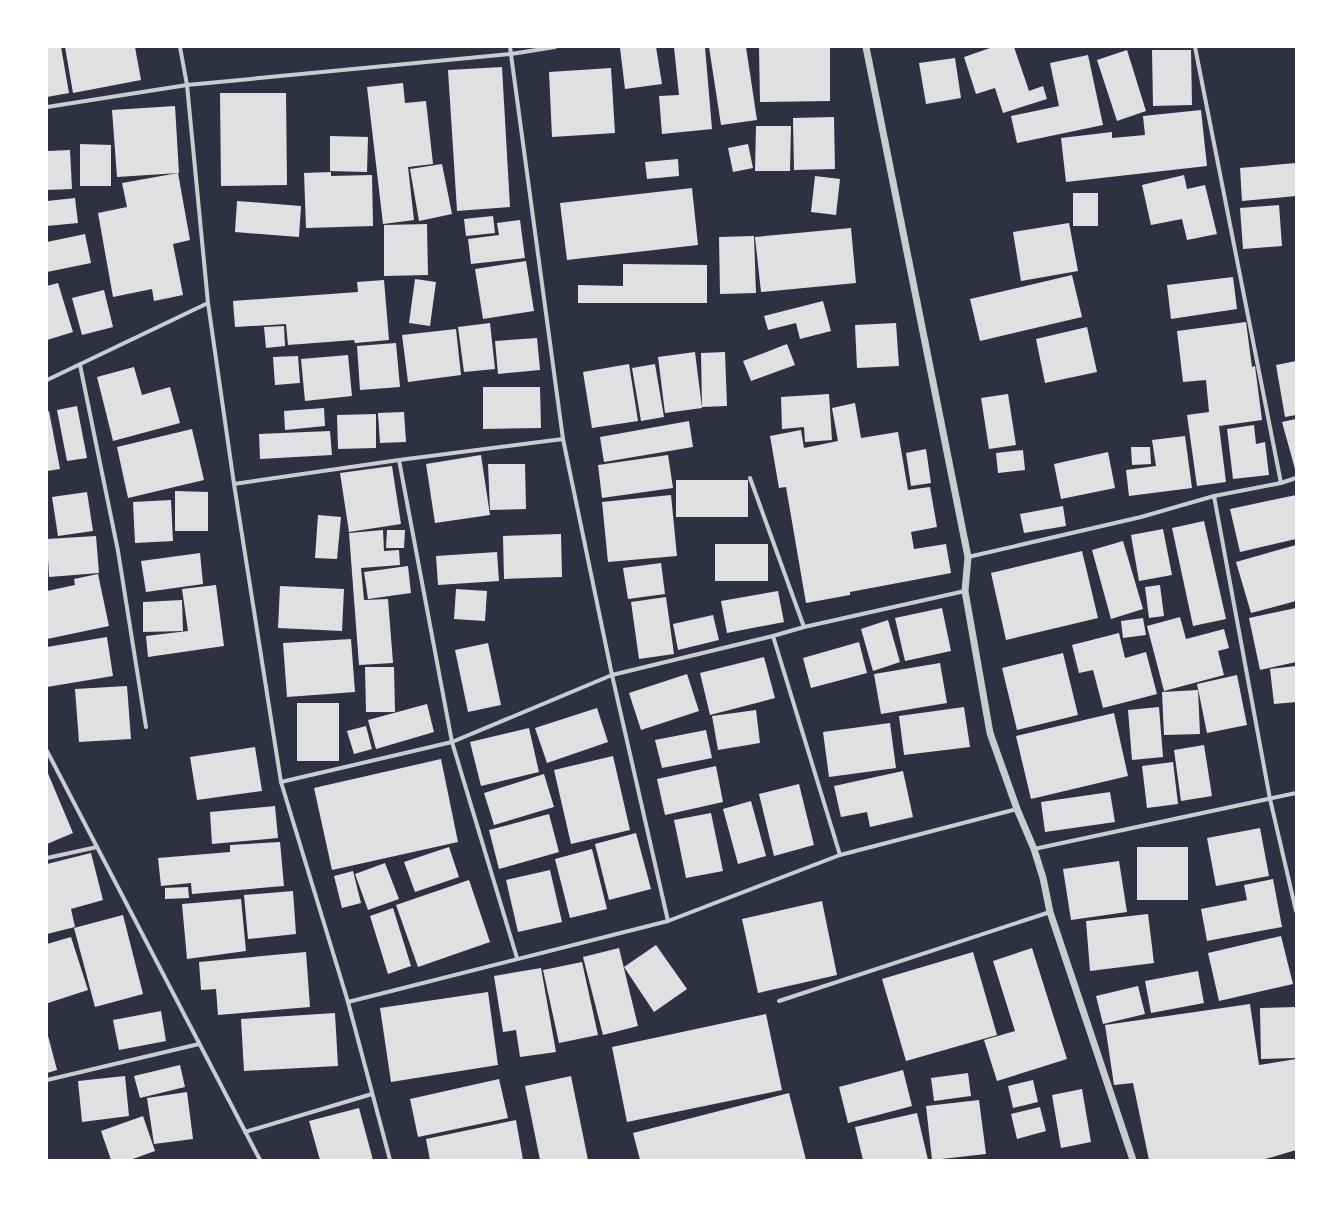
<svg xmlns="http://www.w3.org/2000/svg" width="1343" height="1207" viewBox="0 0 1343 1207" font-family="Arial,sans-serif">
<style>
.building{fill:#e0e0e3}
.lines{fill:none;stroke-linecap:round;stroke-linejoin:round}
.minor{stroke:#caccd0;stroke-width:4}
.tertiary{stroke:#caccd0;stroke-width:7}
</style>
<rect width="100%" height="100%" fill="#2d3142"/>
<!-- building -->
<g class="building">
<polygon points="47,47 61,47 69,93 47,97"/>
<polygon points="65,47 135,47 141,80 73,93"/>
<polygon points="624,47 656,47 662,84 625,89 620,48"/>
<polygon points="674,47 705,47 712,129 662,134 659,96 679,95"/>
<polygon points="709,47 746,47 757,120 721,125"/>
<polygon points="759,47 830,47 830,101 760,102"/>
<polygon points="993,47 1014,47 1029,91 1043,86 1047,99 1003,113 995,88 976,94 964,57"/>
<polygon points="1127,50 1146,111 1117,121 1097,60"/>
<polygon points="1152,50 1191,50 1192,105 1153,106"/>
<polygon points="1088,55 1103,125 1017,143 1011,116 1059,106 1050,63"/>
<polygon points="955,58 961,98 926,104 919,63"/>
<polygon points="502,67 510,207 457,211 448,70"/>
<polygon points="611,68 615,133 552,137 549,72"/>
<polygon points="403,83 405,103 426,101 433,164 408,167 414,220 383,224 367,87"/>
<polygon points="220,93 286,93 287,185 221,186"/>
<polygon points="175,106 179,173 117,177 112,110"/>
<polygon points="1201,110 1207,166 1066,182 1061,138 1112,132 1112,138 1145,135 1143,116"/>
<polygon points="834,117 835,169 794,170 793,118"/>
<polygon points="756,126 791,126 790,171 755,171"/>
<polygon points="330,136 368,137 367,172 330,171"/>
<polygon points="80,144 111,145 111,186 80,186"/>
<polygon points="748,144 753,168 733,172 728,148"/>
<polygon points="70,150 72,189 47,190 47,151"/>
<polygon points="678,159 679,176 647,179 645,162"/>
<polygon points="1296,163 1296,196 1242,201 1240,168"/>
<polygon points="442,164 452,214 419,221 410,169"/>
<polygon points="331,172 331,176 372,175 373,226 306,228 304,173"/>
<polygon points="178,173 190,240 173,244 183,295 154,301 152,289 113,297 98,213 127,207 122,183"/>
<polygon points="1184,175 1187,189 1205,185 1217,234 1187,240 1182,219 1151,225 1142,185"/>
<polygon points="815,176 840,179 836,215 811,212"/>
<polygon points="692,188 698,245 567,260 560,203"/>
<rect x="1073" y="193" width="25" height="33"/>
<polygon points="75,198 78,223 47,226 47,201"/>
<polygon points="237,201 301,206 299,237 235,232"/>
<polygon points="1279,205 1282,246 1243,249 1240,208"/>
<polygon points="493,216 495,233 466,236 464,219"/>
<polygon points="520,220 525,258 471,264 468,239 499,235 497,223"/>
<polygon points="1069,223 1078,271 1021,281 1013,232"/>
<polygon points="427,224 428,275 384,276 384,225"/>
<polygon points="851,228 856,283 761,292 755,237"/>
<polygon points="85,234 91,263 47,272 47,242"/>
<polygon points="754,236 756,293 720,294 719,237"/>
<polygon points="526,261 534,311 483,319 475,269"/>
<polygon points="623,264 707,265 707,303 578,303 578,285 623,286"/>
<polygon points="1072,275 1082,317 980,341 970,299"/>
<polygon points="1233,277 1237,309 1171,319 1167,285"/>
<polygon points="415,279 436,282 430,326 409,323"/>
<polygon points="384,280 389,340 355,343 354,340 288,345 286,324 235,327 233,301 358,292 357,282"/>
<polygon points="58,283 73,332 47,340 47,286"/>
<polygon points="104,290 113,327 82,335 72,298"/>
<polygon points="823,301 831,331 800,339 796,323 768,330 764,316"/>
<polygon points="1246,322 1252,367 1255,366 1262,420 1219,426 1226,482 1197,486 1187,415 1209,412 1206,380 1183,382 1177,331"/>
<polygon points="490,323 495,369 464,372 458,327"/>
<polygon points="896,323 899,366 857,368 855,325"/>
<polygon points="284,326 285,346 266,348 264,327"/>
<polygon points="1087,327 1097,372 1045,383 1036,339"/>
<polygon points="456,329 461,375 408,382 402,335"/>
<polygon points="537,338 540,370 498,374 495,341"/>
<polygon points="396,343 400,387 360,390 357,346"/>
<polygon points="787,344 795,365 751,381 743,361"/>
<polygon points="695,352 702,408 665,413 658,357"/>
<polygon points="725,352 727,406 702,407 701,353"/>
<polygon points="348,355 352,396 305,401 301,359"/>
<polygon points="298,356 300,383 275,385 273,357"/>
<polygon points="1296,361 1296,415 1285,417 1276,365"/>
<polygon points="629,364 638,421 592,428 583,372"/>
<polygon points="655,364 664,417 641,421 632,368"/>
<polygon points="134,367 142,395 170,387 180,423 113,441 97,377"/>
<polygon points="483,387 540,387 541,428 483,429"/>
<polygon points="829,394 832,440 805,442 804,427 782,429 781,397"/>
<polygon points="1008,394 1016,445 989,449 981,398"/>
<polygon points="855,403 861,438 898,432 908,490 930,487 937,527 911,532 914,549 946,544 951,573 850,592 850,595 806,603 786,487 779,488 770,436 801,430 804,448 838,441 832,408"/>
<polygon points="77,406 87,458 67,461 57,410"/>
<polygon points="324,408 325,426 285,430 284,411"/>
<polygon points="49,411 60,469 47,471 47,412"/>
<polygon points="404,412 406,442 380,443 378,413"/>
<polygon points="376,414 376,448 338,449 337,415"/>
<polygon points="1296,419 1296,469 1295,469 1282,422"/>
<polygon points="689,421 693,447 604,462 600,437"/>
<polygon points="1254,425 1256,444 1265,442 1269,475 1233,479 1227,429"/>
<polygon points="192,429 204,480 128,498 117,447"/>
<polygon points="330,431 332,455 260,459 259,434"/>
<polygon points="1185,436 1192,488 1129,496 1126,470 1156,466 1152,440"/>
<polygon points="1131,447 1150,447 1151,464 1132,465"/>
<polygon points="926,449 931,483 911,486 906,453"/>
<polygon points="1023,450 1025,470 998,473 996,453"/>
<polygon points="1108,452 1115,488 1061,499 1054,464"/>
<polygon points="481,455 490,515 435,523 426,464"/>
<polygon points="668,455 673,488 602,498 598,465"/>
<polygon points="488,464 525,464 526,509 490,510"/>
<polygon points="392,466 401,524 349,532 340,473"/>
<rect x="676" y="480" width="72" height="37"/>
<polygon points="175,491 208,492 208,531 175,531"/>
<polygon points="87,492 93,531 58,536 52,497"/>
<polygon points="671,495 677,556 608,562 602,502"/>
<polygon points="1296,495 1296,539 1240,552 1230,509"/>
<polygon points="171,500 173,541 135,543 133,502"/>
<polygon points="1063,506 1066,526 1024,533 1020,514"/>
<polygon points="318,515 341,517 337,559 315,558"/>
<polygon points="1204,521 1226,619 1193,626 1172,528"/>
<polygon points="1163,529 1172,575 1139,581 1131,535"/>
<polygon points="383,530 384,551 399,550 400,565 361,568 364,600 388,599 393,663 359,665 349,533"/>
<polygon points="387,530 405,530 404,548 386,548"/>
<polygon points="561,534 562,577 504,579 503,536"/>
<polygon points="96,536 99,573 49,577 47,539"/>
<polygon points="1123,541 1143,609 1111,619 1092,550"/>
<rect x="715" y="544" width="53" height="37"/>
<polygon points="1296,545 1296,601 1251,613 1236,562"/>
<polygon points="1082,551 1098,618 1006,640 991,573"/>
<polygon points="497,552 499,581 438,585 436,556"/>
<polygon points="200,553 203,584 146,592 141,561"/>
<polygon points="661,563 665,594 628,599 623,568"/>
<polygon points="408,566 411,593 368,599 364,572"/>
<polygon points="98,574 109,626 47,639 47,591 75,585 74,579"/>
<polygon points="216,585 224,646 148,657 146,636 188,631 182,589"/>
<polygon points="1160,585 1164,616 1149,618 1145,587"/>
<polygon points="280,586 344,589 342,631 278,628"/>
<polygon points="456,589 487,591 485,621 454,619"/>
<polygon points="778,591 784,622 727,633 721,601"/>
<polygon points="666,597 674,654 639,659 631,602"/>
<polygon points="182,600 183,631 143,632 143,602"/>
<polygon points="942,608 951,651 905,661 895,618"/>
<polygon points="1296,608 1296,662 1260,670 1249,618"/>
<polygon points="713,615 719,640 678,650 673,624"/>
<polygon points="1180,617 1186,639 1224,629 1229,648 1218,651 1224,675 1164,691 1147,626"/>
<polygon points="1143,618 1146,635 1123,638 1121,621"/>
<polygon points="888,620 900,662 873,671 861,629"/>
<polygon points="1119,633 1125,658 1146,652 1157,694 1103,708 1093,670 1079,673 1072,645"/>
<polygon points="107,637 113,676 47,687 47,647"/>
<polygon points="351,639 355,692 287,697 283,643"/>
<polygon points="859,642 867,673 811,688 803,658"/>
<polygon points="488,643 501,705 468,712 455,650"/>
<polygon points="1063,653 1078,715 1017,730 1002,668"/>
<polygon points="764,657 775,698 710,715 700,673"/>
<polygon points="940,663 947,703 881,714 874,674"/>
<polygon points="1296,666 1296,702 1274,704 1270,669"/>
<polygon points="365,667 394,667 395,712 366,712"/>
<polygon points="687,674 699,711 641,730 629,693"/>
<polygon points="1237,675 1247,725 1207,733 1197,684"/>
<polygon points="127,686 131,739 79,742 75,689"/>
<polygon points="1198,690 1200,734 1164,735 1162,692"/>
<rect x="297" y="703" width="42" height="58"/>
<polygon points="427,704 434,732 376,749 368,720"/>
<polygon points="964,707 970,747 904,755 899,716"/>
<polygon points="1159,707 1163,757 1132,760 1128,710"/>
<polygon points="597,708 608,742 547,763 535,728"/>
<polygon points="756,710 760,743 718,750 712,716"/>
<polygon points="1114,713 1128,776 1031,799 1016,736"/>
<polygon points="890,723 896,768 829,777 823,732"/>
<polygon points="366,726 372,749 354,754 347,731"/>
<polygon points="529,728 539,772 481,786 470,742"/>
<polygon points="706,730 712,758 662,768 655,740"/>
<polygon points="1204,745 1212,796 1181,801 1174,750"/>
<polygon points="255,747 262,791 197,800 190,757"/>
<polygon points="613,756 630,830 571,844 554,770"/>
<polygon points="441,759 458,842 332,870 314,788"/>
<polygon points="1173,762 1178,804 1147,808 1142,766"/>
<polygon points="716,766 723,802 665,815 657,779"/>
<polygon points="47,771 73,833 47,844"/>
<polygon points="903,771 913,817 870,827 867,812 841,817 834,786"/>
<polygon points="544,774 554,807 494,825 484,793"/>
<polygon points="799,784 814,845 774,856 759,794"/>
<polygon points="1110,792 1115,822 1045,832 1041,802"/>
<polygon points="751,801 766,856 738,864 723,809"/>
<polygon points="275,806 278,838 212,844 210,812"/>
<polygon points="711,813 723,871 686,878 674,820"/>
<polygon points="549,814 559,852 499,869 489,830"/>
<polygon points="1260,828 1269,876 1216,886 1207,838"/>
<polygon points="636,833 651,889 609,900 595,844"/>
<polygon points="280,842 284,886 192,894 191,883 161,886 158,858 230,852 230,845"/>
<polygon points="449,847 459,877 415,892 404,862"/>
<rect x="1137" y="847" width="51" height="53"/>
<polygon points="592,849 607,909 570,918 555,859"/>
<polygon points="91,853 103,900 71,909 75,927 47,934 47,864"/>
<polygon points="1119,861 1127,912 1071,920 1063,869"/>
<polygon points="385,863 399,899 368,910 355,874"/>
<polygon points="550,870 562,922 518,932 506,880"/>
<polygon points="353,871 361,903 342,908 334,876"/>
<polygon points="1273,879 1282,927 1207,941 1201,909 1247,900 1244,885"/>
<polygon points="469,880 490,942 418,967 396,905"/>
<polygon points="188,887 189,898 165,899 165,888"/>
<polygon points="293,891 296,934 248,939 244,895"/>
<polygon points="241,899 246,951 187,959 182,904"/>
<polygon points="822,901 837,975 758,993 742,919"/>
<polygon points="393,908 411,966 388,974 370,916"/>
<polygon points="1148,914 1154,963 1090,971 1086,921"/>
<polygon points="123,915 143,994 95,1007 74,928"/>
<polygon points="1281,936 1293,984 1219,1001 1208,953"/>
<polygon points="71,937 88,990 48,1003 47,944"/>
<polygon points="656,945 687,989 654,1012 624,967"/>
<polygon points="619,948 638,1026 603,1035 583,957"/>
<polygon points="1032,948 1067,1059 997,1081 984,1040 1015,1031 993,961"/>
<polygon points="306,952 310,1007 218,1015 216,989 201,990 199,962"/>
<polygon points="973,952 997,1035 906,1061 882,979"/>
<polygon points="582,962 598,1035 559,1043 543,970"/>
<polygon points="541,968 556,1052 520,1057 516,1030 503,1032 494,976"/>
<polygon points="1198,971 1204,1003 1151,1013 1145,981"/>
<polygon points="1138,986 1145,1014 1103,1024 1096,996"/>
<polygon points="488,992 498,1065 391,1082 380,1008"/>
<polygon points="1250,1004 1259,1065 1296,1059 1296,1150 1262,1160 1149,1160 1133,1083 1114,1085 1105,1025"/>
<polygon points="1296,1007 1296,1058 1261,1059 1260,1008"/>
<polygon points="161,1011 166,1041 119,1050 113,1020"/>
<polygon points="335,1013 338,1066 244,1071 241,1019"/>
<polygon points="766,1014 782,1090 627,1122 612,1047"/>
<polygon points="47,1032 57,1070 47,1073"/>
<polygon points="180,1065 185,1087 140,1098 134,1076"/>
<polygon points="903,1070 912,1106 848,1123 839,1087"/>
<polygon points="968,1073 971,1096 934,1101 931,1078"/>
<polygon points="125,1076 129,1116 82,1122 78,1081"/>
<polygon points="571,1076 588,1160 540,1160 525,1086"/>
<polygon points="499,1079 508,1118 418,1137 410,1099"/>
<polygon points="1033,1080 1038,1102 1013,1108 1008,1086"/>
<polygon points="1082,1089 1091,1142 1061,1148 1052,1095"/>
<polygon points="187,1092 193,1139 154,1144 147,1098"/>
<polygon points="789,1093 806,1160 640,1160 633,1133"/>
<polygon points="979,1100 986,1154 932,1160 926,1106"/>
<polygon points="1040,1107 1046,1131 1017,1139 1011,1114"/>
<polygon points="359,1108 373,1160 320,1160 309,1121"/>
<polygon points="917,1113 928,1160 863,1160 855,1127"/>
<polygon points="143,1116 155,1151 130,1160 111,1160 101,1131"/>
<polygon points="516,1120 523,1160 430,1160 426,1139"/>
</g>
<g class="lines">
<!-- minor -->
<g class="minor">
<polyline points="180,47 187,85 208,303 234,484 281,782 348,1002 390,1160"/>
<polyline points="510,47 563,439 612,675 773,636 804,627 965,591"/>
<polyline points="1195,47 1281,483"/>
<polyline points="47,107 187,85 511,54 555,47"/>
<polyline points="80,365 118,551 146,727"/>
<polyline points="47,380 208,303"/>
<polyline points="399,460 452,742 517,958"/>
<polyline points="750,478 804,627"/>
<polyline points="234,484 399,460 563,439"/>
<polyline points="1214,496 1270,799 1296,911"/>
<polyline points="968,557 1141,517 1214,496 1281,483 1296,478"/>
<polyline points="773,636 840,855"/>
<polyline points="47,751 260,1160"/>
<polyline points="281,782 452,742 612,675 668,921"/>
<polyline points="1034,849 1296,793"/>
<polyline points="47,858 97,847"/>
<polyline points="779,1001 1050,912"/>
<polyline points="348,1002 668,921 840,855 1017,809"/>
<polyline points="47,1080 199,1044"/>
<polyline points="245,1132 372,1094"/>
</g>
<!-- tertiary -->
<polyline class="tertiary" points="866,47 968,557 965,591 990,733 1017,809 1034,849 1043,878 1050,912 1133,1160"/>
</g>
<!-- border -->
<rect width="1343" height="1207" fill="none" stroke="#ffffff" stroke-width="96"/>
</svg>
